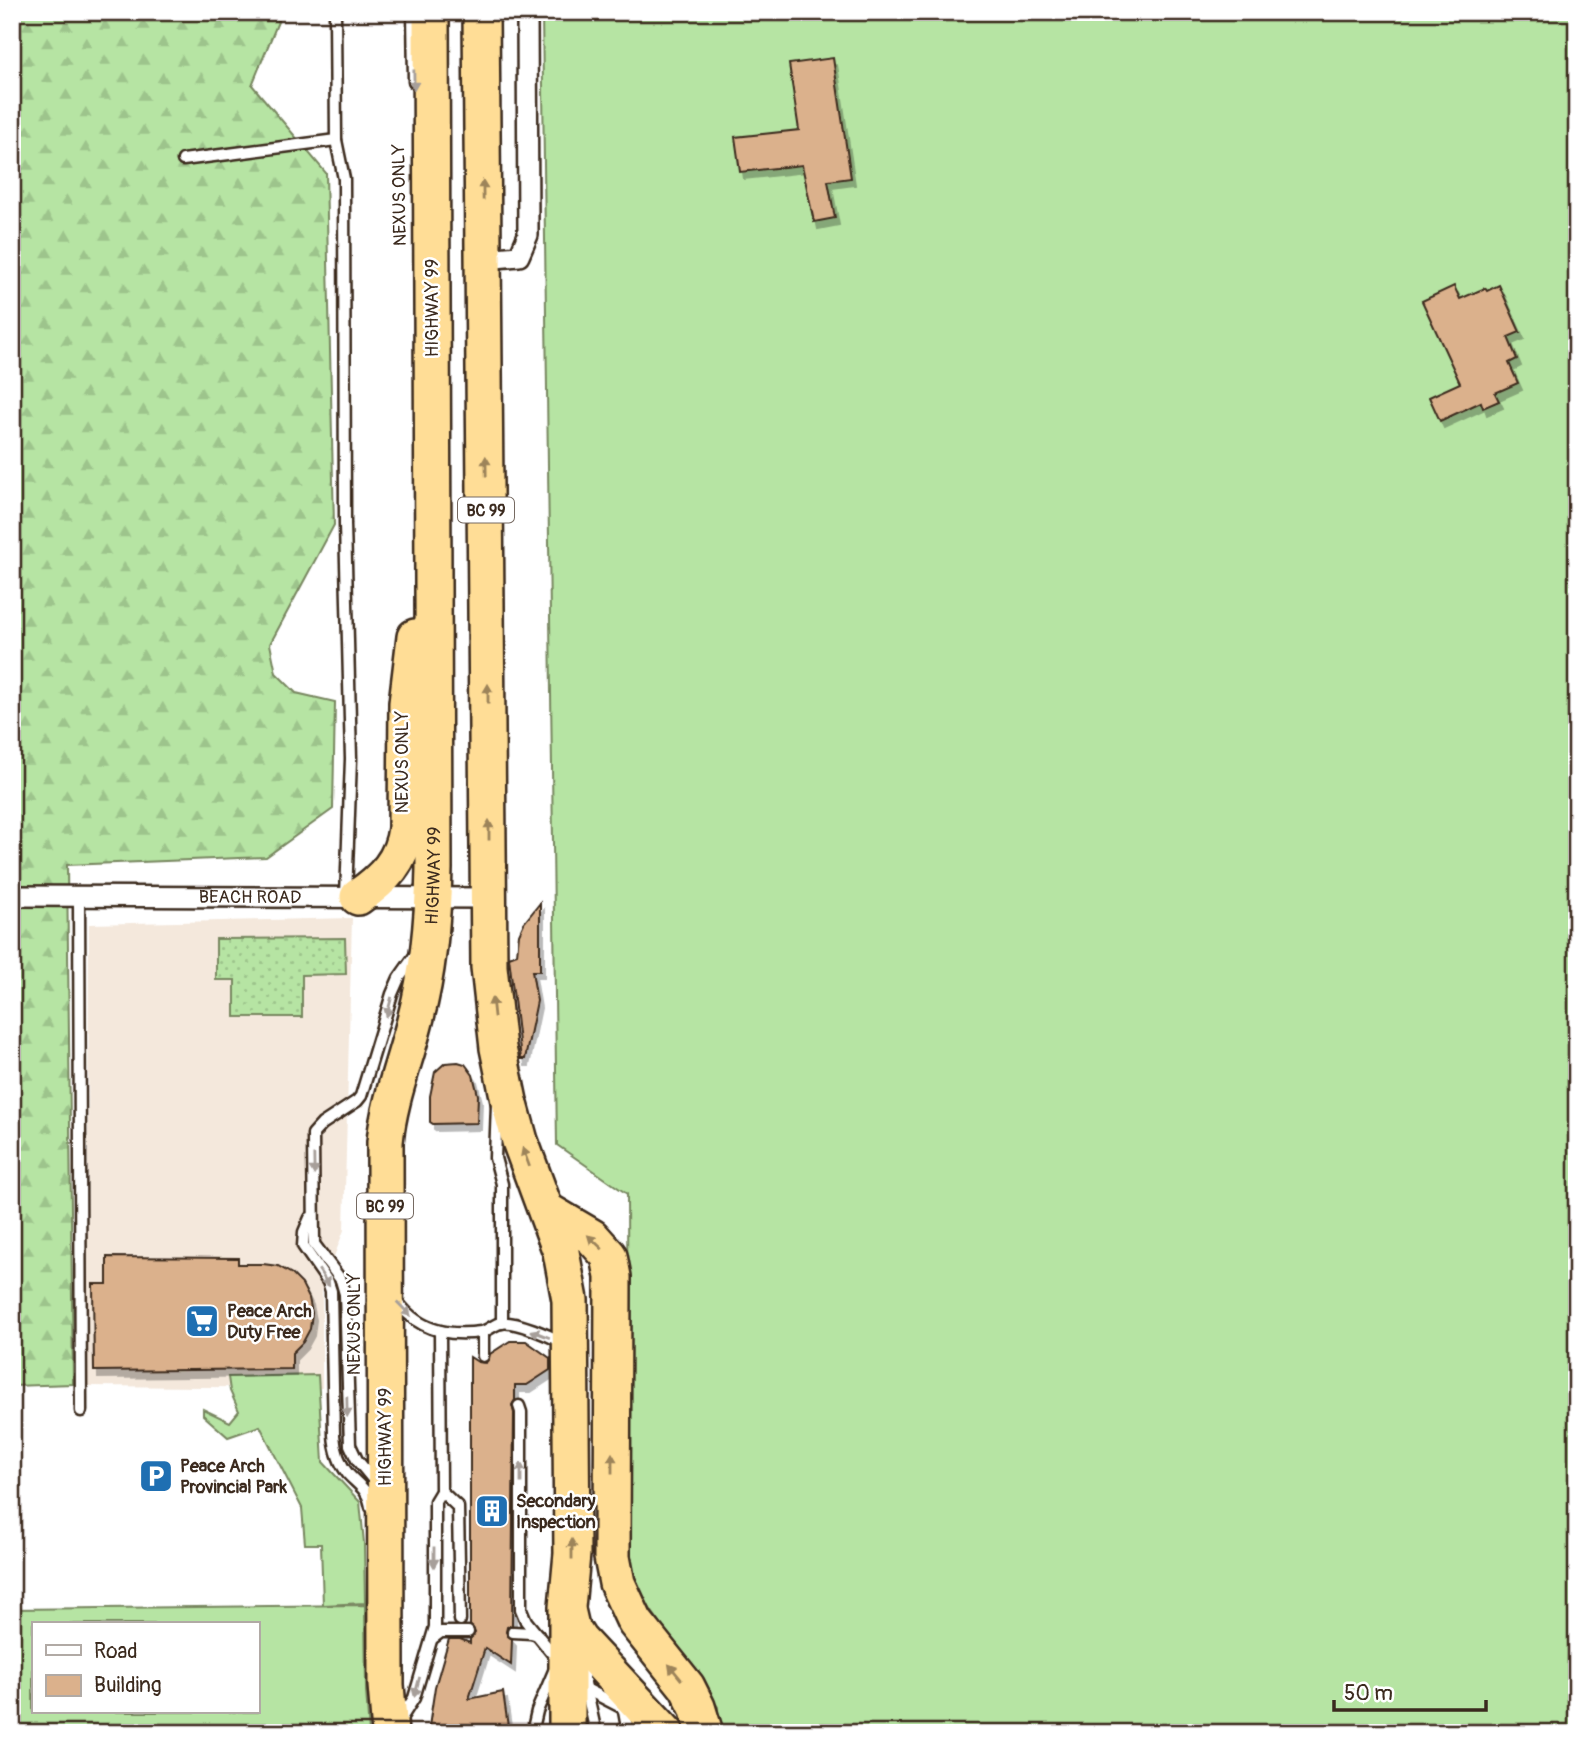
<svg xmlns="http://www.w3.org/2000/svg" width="1589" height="1745" viewBox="0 0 1589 1745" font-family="Pangolin,sans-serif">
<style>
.built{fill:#f4e8dc}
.grass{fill:#b6e4a3;stroke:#788760;stroke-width:2;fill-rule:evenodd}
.forest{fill:url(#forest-firs);stroke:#788760;stroke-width:2}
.garden{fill:url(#garden-dots);stroke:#788760;stroke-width:2}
.building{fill:#dbb18c;stroke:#3b2a1e;stroke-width:2;filter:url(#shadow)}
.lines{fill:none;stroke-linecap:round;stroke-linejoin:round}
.lane-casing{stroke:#3b2a1e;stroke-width:15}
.street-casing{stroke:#3b2a1e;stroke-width:24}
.highway-casing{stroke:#3b2a1e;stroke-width:40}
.lane{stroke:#fff;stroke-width:10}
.street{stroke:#fff;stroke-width:19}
.highway{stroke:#ffdd96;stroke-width:35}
.oneway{fill:#a79f9a}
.oneway2{fill:#9d845a}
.labels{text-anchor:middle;stroke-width:5;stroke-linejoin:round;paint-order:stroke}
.shield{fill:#fff;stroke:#766a62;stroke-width:2}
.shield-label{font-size:16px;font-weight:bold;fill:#3b2a1e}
.street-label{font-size:18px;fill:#3b2a1e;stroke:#fff}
.poi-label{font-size:18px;font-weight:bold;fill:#3b2a1e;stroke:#fff;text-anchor:start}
</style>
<defs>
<pattern id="forest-firs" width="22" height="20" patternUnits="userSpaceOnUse" patternTransform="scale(1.75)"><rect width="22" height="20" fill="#b6e4a3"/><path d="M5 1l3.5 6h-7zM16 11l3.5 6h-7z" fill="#9dc48c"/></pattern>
<pattern id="garden-dots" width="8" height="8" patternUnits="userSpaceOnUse" patternTransform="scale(1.75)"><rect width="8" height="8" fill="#b6e4a3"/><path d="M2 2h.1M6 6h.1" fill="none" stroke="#9dc48c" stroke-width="1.8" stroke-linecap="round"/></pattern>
<filter id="shadow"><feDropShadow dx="4" dy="7" stdDeviation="0" flood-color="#0004"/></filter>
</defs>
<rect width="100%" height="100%" fill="#fff"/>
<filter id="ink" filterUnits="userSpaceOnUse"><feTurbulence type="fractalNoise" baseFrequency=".0143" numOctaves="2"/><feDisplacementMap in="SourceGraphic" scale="14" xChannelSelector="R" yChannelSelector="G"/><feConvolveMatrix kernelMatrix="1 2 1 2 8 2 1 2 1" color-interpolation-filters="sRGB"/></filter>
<g filter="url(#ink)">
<!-- built -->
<polygon class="built" points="352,918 344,1230 322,1289 322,1388 87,1386 89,924"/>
<!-- grass -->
<g class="grass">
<polygon points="542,12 1577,12 1577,1733 718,1733 718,1707 629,1578 627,1194 557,1145"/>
<polygon points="318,1375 323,1462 360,1502 364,1543 365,1603 323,1605 321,1544 305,1544 302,1508 260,1426 228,1437 203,1415 203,1409 230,1422 239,1411 230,1391 228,1377"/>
<path d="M365 1605 366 1691 369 1733H12V1609ZM33 1624H257V1712H33Z"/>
</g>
<!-- forest -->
<polygon class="forest" points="12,12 282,12 252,85 326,173 334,525 270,644 276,673 296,693 335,702 333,809 266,857 67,865 73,1384 12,1386"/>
<!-- garden -->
<polygon class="garden" points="345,938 346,974 302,975 302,1017 235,1017 235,980 216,980 216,939"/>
<!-- building -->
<g class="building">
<polygon points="833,58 851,178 828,181 835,218 814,222 802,165 740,172 735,137 799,130 789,64"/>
<polygon points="1499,285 1520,332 1508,337 1517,359 1509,363 1518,383 1495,393 1499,401 1483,408 1481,402 1440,421 1429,397 1460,383 1422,301 1454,286 1460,299 1485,288 1487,291"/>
<polygon points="540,903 540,971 532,971 537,1001 525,1059 521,1059 509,957 517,954 519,934 524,923"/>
<polygon points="458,1062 465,1064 473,1075 478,1095 477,1123 433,1124 430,1122 430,1096 435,1072 445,1063"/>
<polygon points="107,1257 238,1258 238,1264 263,1264 278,1266 292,1274 302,1284 309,1298 312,1313 310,1329 303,1342 292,1353 292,1369 94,1371 93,1284 107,1284"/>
<polygon points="510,1341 526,1341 550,1358 550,1370 527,1385 515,1385 515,1400 512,1405 514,1413 512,1625 507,1627 506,1632 512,1639 511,1665 485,1648 469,1699 503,1692 509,1733 428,1733 435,1687 449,1639 460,1639 470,1643 470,1639 475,1633 470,1625 470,1357 478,1362 486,1363 490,1354"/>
</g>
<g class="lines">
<!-- lane casing -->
<g class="lane-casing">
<g id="lane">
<polyline points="335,12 336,140 344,179 345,524 351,759 346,896"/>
<polyline points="413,12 414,82"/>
<polyline points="183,160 336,140"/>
<polyline points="79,898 81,1411"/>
<polyline points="497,1104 495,1158 502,1184 502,1323"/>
<path d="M310 1218 304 1232 303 1246 328 1282 331 1291 334 1435C335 1449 339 1463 348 1474 359 1486 368 1489 371 1507"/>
<path d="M395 1298C415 1329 445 1337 481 1332 488 1331 494 1324 501 1323 515 1320 552 1337 564 1343"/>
<polyline points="483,1332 483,1356"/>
<polyline points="519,1406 521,1412 521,1609 526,1621 556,1658"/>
<polyline points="376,1483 357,1460 350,1445 345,1294 341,1280 314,1244 313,1134 322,1124 357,1101 361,1096 392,994 399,978 416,954"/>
<polyline points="441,1491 458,1507 460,1620"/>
<polyline points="513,1632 531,1633 538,1635"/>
<polyline points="433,1638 441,1632 468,1632"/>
<polyline points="581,1665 596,1733"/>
<polyline points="575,1680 588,1690 625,1709"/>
<polyline points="623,1706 628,1733"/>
<polyline points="400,1720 414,1698 435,1627 435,1501 441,1491 440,1331"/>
<polyline points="532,1733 537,1711 554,1671"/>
</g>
</g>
<!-- street casing -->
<g class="street-casing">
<g id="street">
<polyline points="484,259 519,256 528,235 527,12"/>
<path id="s1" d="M12 896 489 898"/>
</g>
</g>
<!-- highway casing -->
<g class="highway-casing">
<g id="highway">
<polyline points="481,12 489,967 498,1048 509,1101 520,1141 561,1252 570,1300 572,1554 567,1607 567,1733"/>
<path d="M358 897C384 879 402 861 406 829L407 703 415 637"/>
<polyline points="546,1210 592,1237 609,1256 613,1277 612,1557 617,1583 635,1622 687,1687 697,1707 705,1733"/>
<polyline points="568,1614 571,1627 579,1640 666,1733"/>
<path id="s2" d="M390 1733 386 1685 385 1142C389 1099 406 1059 416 1017 429 968 433 918 434 868L431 12"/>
</g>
</g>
<!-- lane -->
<use href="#lane" class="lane"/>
<!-- street -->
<use href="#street" class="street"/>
<!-- highway -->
<use href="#highway" class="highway"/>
</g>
<!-- one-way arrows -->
<defs><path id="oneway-solid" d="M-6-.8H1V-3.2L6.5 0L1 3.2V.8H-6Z" transform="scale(1.75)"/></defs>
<g class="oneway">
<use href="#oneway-solid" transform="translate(414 80) rotate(89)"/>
<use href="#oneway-solid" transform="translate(389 1007) rotate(105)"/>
<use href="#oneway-solid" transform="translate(314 1165) rotate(89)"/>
<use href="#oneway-solid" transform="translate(324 1278) rotate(57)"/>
<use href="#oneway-solid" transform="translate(404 1309) rotate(46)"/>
<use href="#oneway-solid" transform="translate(540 1334) rotate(-159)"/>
<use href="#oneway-solid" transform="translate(347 1407) rotate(89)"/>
<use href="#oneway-solid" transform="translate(521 1473) rotate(-90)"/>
<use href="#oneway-solid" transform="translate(434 1557) rotate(90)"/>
<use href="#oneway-solid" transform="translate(417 1687) rotate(105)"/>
</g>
<g class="oneway2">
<use href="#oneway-solid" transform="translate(483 190) rotate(-91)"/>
<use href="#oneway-solid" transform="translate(486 466) rotate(-91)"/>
<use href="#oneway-solid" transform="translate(488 694) rotate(-90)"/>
<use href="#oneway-solid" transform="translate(489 830) rotate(-90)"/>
<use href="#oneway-solid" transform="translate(493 1007) rotate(-96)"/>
<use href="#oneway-solid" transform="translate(526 1157) rotate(-110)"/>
<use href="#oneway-solid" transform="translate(595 1242) rotate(-137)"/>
<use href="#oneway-solid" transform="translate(612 1463) rotate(-90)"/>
<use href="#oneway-solid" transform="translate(572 1549) rotate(-90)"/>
<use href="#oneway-solid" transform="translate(675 1672) rotate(-129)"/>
</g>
</g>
<!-- icons -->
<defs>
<g id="supermarket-square" transform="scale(1.75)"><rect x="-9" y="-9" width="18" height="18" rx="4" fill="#1f6fb2" stroke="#fff"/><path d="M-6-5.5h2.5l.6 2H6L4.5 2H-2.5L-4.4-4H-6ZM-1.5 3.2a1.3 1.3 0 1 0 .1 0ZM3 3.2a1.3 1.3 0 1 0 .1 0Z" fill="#fff"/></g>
<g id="parking-square" transform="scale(1.75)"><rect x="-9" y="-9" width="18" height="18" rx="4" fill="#1f6fb2" stroke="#fff"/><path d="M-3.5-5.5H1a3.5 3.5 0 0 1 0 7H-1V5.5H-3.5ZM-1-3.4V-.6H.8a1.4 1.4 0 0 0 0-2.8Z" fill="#fff"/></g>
<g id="building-square" transform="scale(1.75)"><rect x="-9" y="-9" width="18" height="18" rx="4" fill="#1f6fb2" stroke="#fff"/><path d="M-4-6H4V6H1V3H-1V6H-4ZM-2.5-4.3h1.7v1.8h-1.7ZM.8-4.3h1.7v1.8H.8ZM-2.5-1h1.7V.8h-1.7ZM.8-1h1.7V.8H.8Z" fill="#fff"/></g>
</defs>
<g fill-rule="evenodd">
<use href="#supermarket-square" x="202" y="1321"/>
<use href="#parking-square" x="156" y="1476"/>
<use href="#building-square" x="492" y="1511"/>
</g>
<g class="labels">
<!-- shield labels -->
<g class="shield">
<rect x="458" y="497.5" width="56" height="25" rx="5"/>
<rect x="357" y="1193.5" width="56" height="25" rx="5"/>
</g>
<g class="shield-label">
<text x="486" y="516">BC 99</text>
<text x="385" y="1212">BC 99</text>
</g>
<!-- street labels -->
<g class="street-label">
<text transform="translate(399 195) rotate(-91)" y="6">NEXUS ONLY</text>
<text transform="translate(432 308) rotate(-90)" y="6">HIGHWAY 99</text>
<text transform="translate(402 762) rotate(-90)" y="6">NEXUS ONLY</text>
<text dy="6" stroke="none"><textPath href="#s2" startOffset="863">HIGHWAY 99</textPath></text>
<text dy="6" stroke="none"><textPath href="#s1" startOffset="238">BEACH ROAD</textPath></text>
<text transform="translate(354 1324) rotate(-90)" y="6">NEXUS ONLY</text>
<text transform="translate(385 1437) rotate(-90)" y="6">HIGHWAY 99</text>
</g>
<!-- poi labels -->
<g class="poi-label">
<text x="227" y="1317">Peace Arch<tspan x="227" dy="21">Duty Free</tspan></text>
<text x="180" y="1472">Peace Arch<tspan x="180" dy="21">Provincial Park</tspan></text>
<text x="516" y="1507">Secondary<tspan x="516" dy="21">Inspection</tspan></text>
</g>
</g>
<!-- margin -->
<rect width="1589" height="1745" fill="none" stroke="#fff" stroke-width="42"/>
<rect x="21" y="21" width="1547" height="1703" fill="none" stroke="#3b2a1e" stroke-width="2.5" filter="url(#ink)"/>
<!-- legend -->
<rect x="32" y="1622" width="228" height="91" fill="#ffffff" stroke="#b1aaa5" stroke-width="2"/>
<rect x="46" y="1645" width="35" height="10" fill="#ffffff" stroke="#b1aaa5" stroke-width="2"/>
<text x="94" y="1658" font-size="21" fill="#3b2a1e">Road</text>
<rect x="46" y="1675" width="35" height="21" fill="#dbb18c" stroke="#b1aaa5" stroke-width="2"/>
<text x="94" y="1692" font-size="21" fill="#3b2a1e">Building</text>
<!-- scale -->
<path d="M1334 1700v10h152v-10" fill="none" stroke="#3b2a1e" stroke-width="3.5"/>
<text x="1344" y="1700" font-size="21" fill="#3b2a1e" stroke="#ffffff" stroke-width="5" paint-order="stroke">50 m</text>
</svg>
